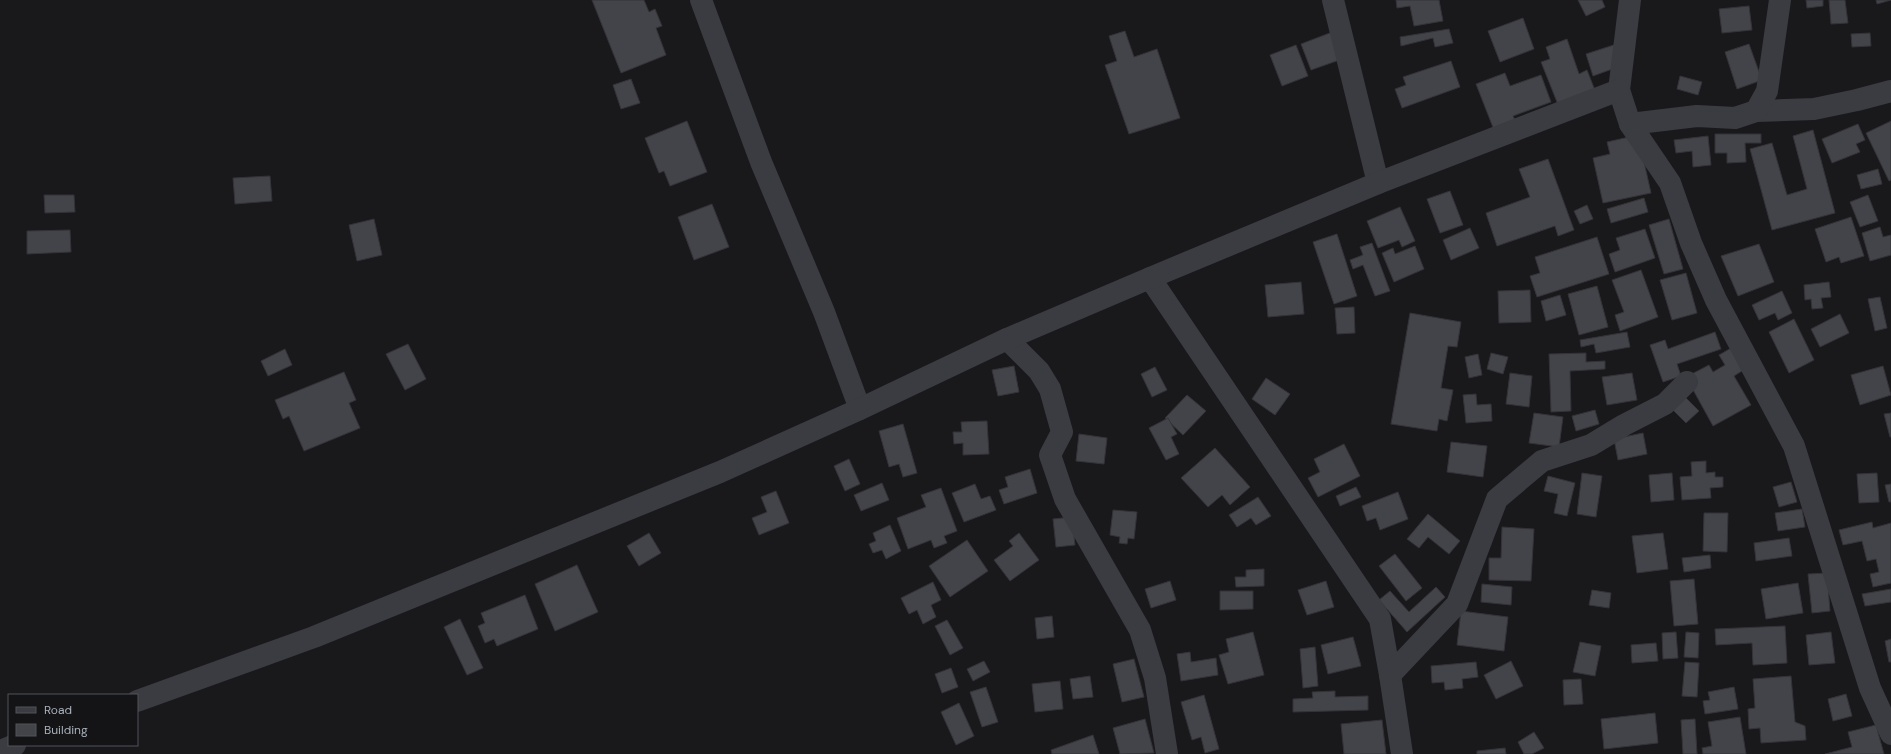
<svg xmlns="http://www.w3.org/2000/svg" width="1891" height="754" viewBox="0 0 1891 754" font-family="'DM Sans',sans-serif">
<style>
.building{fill:#434449;stroke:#333338}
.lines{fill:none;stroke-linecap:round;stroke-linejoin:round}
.minor{stroke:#3a3c41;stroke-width:22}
</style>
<rect width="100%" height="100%" fill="#19191c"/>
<!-- building -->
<g class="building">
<polygon points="592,0 644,0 649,12 655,9 662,26 656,28 666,55 621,73"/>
<polygon points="1396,0 1439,0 1443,21 1414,26 1410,6 1397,8"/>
<polygon points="1578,0 1602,0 1605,7 1586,16"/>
<polygon points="1806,0 1823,0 1823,6 1807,8"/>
<polygon points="1829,0 1845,0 1848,23 1831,24"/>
<polygon points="1876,0 1891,0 1877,4"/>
<polygon points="1749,6 1752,30 1722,33 1719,9"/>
<polygon points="1523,18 1534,49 1500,62 1488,31"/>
<polygon points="1449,29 1453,43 1435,47 1433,38 1401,46 1400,37"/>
<polygon points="1125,31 1134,57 1157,49 1180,118 1129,134 1105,65 1117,61 1109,36"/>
<polygon points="1335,31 1345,58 1311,70 1301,44"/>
<polygon points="1870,33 1871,46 1852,47 1851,34"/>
<polygon points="1567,39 1579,74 1587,70 1596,93 1559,107 1541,62 1550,59 1546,47"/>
<polygon points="1623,42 1629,63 1593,76 1586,54"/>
<polygon points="1749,44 1762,80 1737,89 1725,52"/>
<polygon points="1296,45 1308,76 1282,86 1270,55"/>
<polygon points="1451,61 1460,87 1402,108 1395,89 1406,85 1403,77"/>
<polygon points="1505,73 1510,86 1541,75 1551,102 1513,116 1516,122 1494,130 1476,84"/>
<polygon points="1680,76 1702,82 1698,95 1677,89"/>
<polygon points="631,79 640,103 621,109 613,85"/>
<polygon points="687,121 707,172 670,186 664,171 659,173 645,138"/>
<polygon points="1891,121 1891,180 1889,181 1866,133"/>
<polygon points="1858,124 1865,140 1856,144 1860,152 1832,163 1822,139"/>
<polygon points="1813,130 1835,213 1772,230 1750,149 1772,143 1787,195 1807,189 1793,136"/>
<polygon points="1715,134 1761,134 1761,143 1745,143 1746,162 1727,163 1727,153 1715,153"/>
<polygon points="1638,135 1651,193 1603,203 1593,158 1610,154 1607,142"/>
<polygon points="1708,136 1711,165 1693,167 1692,151 1676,153 1674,140"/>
<polygon points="1548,159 1574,230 1558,236 1555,226 1497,246 1486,213 1530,197 1519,169"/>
<polygon points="1878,169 1882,184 1861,189 1857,175"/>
<polygon points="270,176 272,201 235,204 233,178"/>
<polygon points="1450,191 1463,225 1440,233 1427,199"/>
<polygon points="44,195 74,195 75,212 45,213"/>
<polygon points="1868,195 1878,221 1860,227 1850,202"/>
<polygon points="1644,198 1648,212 1611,223 1607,209"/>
<polygon points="712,204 729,247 694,260 678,217"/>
<polygon points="1587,205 1593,219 1580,224 1574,211"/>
<polygon points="1400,207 1415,241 1402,247 1399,240 1378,248 1367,221"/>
<polygon points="1851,217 1864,256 1841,263 1839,257 1826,262 1815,229"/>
<polygon points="374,219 382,255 357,261 349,225"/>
<polygon points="1669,219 1683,269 1664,274 1649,225"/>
<polygon points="1880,227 1883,237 1891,235 1891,255 1870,261 1862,233"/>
<polygon points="1470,228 1479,248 1451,260 1443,240"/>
<polygon points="1645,229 1655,258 1615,272 1609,254 1620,250 1616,238"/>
<polygon points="70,230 71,252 27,254 27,231"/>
<polygon points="1337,234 1357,296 1334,304 1313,242"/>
<polygon points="1597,237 1609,274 1537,297 1530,276 1540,273 1535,257"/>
<polygon points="1372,243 1390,291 1375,296 1363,265 1353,269 1350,260 1363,255 1360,247"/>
<polygon points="1759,244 1774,282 1738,296 1721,256"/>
<polygon points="1415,246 1424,269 1394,282 1382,253 1393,248 1395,254"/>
<polygon points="1641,270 1658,317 1620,331 1615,315 1624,312 1612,280"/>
<polygon points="1686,273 1697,313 1672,320 1660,280"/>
<polygon points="1301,282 1304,314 1268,317 1265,285"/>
<polygon points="1829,282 1831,297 1821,298 1823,308 1812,309 1811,299 1805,300 1804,285"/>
<polygon points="1597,286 1608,327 1579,335 1568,294"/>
<polygon points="1530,290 1531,322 1499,323 1498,291"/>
<polygon points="1782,291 1792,313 1778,320 1775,313 1759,320 1752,305"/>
<polygon points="1560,295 1566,315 1546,321 1541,301"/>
<polygon points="1880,297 1887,328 1875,331 1868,299"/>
<polygon points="1354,307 1355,333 1337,334 1335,308"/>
<polygon points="1410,313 1461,322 1457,347 1448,346 1441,388 1453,390 1447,421 1439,419 1437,431 1391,424"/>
<polygon points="1840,314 1849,333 1820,347 1811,329"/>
<polygon points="1794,319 1814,360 1789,373 1769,332"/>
<polygon points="1627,332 1630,347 1596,353 1594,344 1581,347 1580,340"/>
<polygon points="1715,332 1721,349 1677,364 1681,376 1663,382 1650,345 1665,340 1668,349"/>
<polygon points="408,344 426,379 405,390 386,354"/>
<polygon points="1733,347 1745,369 1734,376 1751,405 1713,426 1686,377 1709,365 1713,372 1725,365 1719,355"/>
<polygon points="285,349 292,365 268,376 261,361"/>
<polygon points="1491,353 1508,357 1503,374 1487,369"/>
<polygon points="1586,353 1586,362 1605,361 1605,369 1570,371 1571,411 1551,412 1549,354"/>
<polygon points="1478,354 1482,375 1469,378 1465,357"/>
<polygon points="1014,366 1019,392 998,396 992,370"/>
<polygon points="1883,366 1891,395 1860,405 1851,375"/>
<polygon points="1155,367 1167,390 1152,397 1141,374"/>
<polygon points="344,372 356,400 349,403 360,428 304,451 289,416 283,419 275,400"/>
<polygon points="1510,373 1532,376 1529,407 1506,404"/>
<polygon points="1632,373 1637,400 1607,405 1602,377"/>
<polygon points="1266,378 1290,394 1275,415 1252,399"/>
<polygon points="1476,394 1477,405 1491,404 1492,421 1466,423 1463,395"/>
<polygon points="1187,395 1206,411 1183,435 1165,418"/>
<polygon points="1683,395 1699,411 1686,423 1671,408"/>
<polygon points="1595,410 1599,424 1576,431 1572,416"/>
<polygon points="1534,413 1563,417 1559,447 1529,443"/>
<polygon points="1891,413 1891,437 1890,437 1884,414"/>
<polygon points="1168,418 1177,434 1171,437 1179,454 1166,460 1149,428"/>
<polygon points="987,421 989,454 963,455 963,443 954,444 953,432 962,432 961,422"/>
<polygon points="903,424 917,473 903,477 899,464 889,467 879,431"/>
<polygon points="1643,433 1647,454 1618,460 1614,439"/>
<polygon points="1079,434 1107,438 1104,464 1076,461"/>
<polygon points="1451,442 1487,446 1483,477 1447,472"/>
<polygon points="1344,444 1360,476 1318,497 1308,478 1320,472 1314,459"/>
<polygon points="1215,448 1250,487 1230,505 1222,495 1208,507 1181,478"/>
<polygon points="849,459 860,484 845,491 834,466"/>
<polygon points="1706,461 1706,473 1715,472 1715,477 1723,477 1723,487 1710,488 1711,498 1682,500 1680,477 1692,476 1691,462"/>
<polygon points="1030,469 1037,493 1004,504 999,490 1008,487 1005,477"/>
<polygon points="1582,473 1602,476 1596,517 1577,514"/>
<polygon points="1672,473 1674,500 1651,502 1649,475"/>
<polygon points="1877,473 1879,502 1859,503 1857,474"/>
<polygon points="1548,476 1575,483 1567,516 1554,513 1558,494 1544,491"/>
<polygon points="1791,482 1797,502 1779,507 1773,487"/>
<polygon points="882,483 889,500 861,511 854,495"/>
<polygon points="975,484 981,499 990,496 996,510 964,522 952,493"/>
<polygon points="1891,484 1891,502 1889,502 1885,485"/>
<polygon points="1356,487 1361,497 1340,506 1336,496"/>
<polygon points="941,488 957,531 944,536 947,543 934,548 931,540 908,549 897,518 926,507 921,495"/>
<polygon points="776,491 789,523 759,535 752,518 767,512 761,497"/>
<polygon points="1398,492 1408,519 1380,530 1376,518 1367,521 1362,506"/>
<polygon points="1258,497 1271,516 1256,525 1251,518 1237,527 1229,515"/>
<polygon points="1802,509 1805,527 1778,531 1775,513"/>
<polygon points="1113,510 1137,512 1134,539 1128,538 1127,544 1119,543 1120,537 1110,535"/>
<polygon points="1704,513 1728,513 1727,552 1703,551"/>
<polygon points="1428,514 1460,541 1449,554 1428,537 1419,548 1407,539"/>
<polygon points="1072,517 1075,545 1056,547 1053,519"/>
<polygon points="1872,522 1873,528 1891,523 1891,583 1873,587 1870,574 1879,572 1876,559 1867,561 1862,541 1843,545 1839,530"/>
<polygon points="890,525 901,551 886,559 882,550 873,553 869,544 876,541 873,533"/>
<polygon points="1502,527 1534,529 1531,581 1489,580 1489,558 1501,558"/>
<polygon points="649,533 661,553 639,566 627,546"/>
<polygon points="1019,533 1039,560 1010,581 994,560 1013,546 1009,541"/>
<polygon points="1663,533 1668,569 1637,573 1632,536"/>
<polygon points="1789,538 1792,556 1756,561 1754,543"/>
<polygon points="967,540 988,571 950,597 929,566"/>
<polygon points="1395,554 1422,588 1406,601 1379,566"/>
<polygon points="1710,555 1711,568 1684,572 1682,558"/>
<polygon points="577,565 598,612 555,631 535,584"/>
<polygon points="1264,569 1264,586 1236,587 1235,577 1246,577 1246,570"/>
<polygon points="1827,573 1830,611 1812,613 1808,574"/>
<polygon points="1694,579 1698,624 1674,626 1670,581"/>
<polygon points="1170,581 1176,600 1151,608 1145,589"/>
<polygon points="1326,581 1334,607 1307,615 1298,590"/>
<polygon points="933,582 941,600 931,605 936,617 923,624 917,610 909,614 901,598"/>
<polygon points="1798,583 1803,613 1766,619 1761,589"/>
<polygon points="1482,584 1512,587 1511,605 1481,602"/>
<polygon points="1436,587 1445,597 1407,632 1379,600 1390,591 1409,612"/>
<polygon points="1891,589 1891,602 1865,606 1862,594"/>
<polygon points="1592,590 1611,593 1609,608 1589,605"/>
<polygon points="1220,591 1253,591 1253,609 1220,610"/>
<polygon points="525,595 538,629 497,646 494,639 485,643 478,626 485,623 481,613"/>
<polygon points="1461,611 1508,617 1504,651 1457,645"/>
<polygon points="1052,616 1054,637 1037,639 1035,618"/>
<polygon points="460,619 483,668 467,675 444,627"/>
<polygon points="947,620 963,648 950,655 935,626"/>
<polygon points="1785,626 1787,663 1753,665 1752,643 1716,645 1715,629"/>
<polygon points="1253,632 1264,675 1228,684 1219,655 1229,652 1226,639"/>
<polygon points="1676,632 1678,658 1663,659 1662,633"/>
<polygon points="1686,632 1699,633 1698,658 1684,657"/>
<polygon points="1831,632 1835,663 1809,665 1806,635"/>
<polygon points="1353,637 1361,666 1328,674 1321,645"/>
<polygon points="1891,639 1891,662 1889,662 1885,641"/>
<polygon points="1580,642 1601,646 1595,676 1573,672"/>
<polygon points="1656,643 1658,661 1632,663 1631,645"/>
<polygon points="1315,647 1318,686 1303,688 1300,649"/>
<polygon points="1190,652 1191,662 1216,658 1218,675 1181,681 1177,654"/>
<polygon points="1134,659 1144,697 1122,702 1113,664"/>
<polygon points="984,661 990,672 973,681 967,669"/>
<polygon points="1511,661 1523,686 1496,699 1484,675"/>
<polygon points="1476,662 1478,677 1462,679 1463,688 1445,690 1444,682 1432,683 1431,666"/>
<polygon points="1685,662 1699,663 1697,697 1682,696"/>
<polygon points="951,668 958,687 942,693 935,674"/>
<polygon points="1090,676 1093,697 1073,699 1070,679"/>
<polygon points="1791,676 1795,722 1805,726 1806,740 1761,743 1760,728 1749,729 1748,709 1755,708 1753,679"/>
<polygon points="1581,679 1583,704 1564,705 1563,680"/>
<polygon points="1060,681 1063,709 1035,712 1032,684"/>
<polygon points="986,687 998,722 982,727 970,692"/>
<polygon points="1734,687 1738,709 1705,714 1703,701 1710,700 1708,692"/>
<polygon points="1335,691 1335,697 1368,696 1368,710 1293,712 1293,699 1313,698 1312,692"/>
<polygon points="1846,694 1852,716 1833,721 1828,699"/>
<polygon points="1204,695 1219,749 1205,753 1201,737 1192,740 1181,702"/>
<polygon points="959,703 974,736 956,745 941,712"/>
<polygon points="1655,713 1658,743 1604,749 1601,719"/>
<polygon points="1740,717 1746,754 1703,754 1702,748 1712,746 1708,722"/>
<polygon points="1145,719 1154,753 1120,754 1113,728"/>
<polygon points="1695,719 1697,754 1683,754 1681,720"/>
<polygon points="1382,720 1386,754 1344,754 1341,724"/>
<polygon points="1876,725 1884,754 1825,754 1852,747 1848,732"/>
<polygon points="1534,732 1544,748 1532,754 1524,754 1518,742"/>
<polygon points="1093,735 1099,754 1052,754 1051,750"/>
<polygon points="1505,748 1506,754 1477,754 1477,751"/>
</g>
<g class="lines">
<!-- minor -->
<g class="minor">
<polyline points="701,0 761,162 824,312 860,409"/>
<polyline points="1333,0 1378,183"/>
<polyline points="1630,0 1619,90 1630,124 1670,183 1691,243 1716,300 1794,446 1870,688 1891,734"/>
<polyline points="1756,111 1814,109 1857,100 1891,91"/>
<polyline points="1630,124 1697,116 1735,118 1756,111 1767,91 1780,0"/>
<polyline points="1150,278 1380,619 1390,675 1402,754"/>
<polyline points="1007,339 1039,371 1050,389 1062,432 1050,455 1065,499 1140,630 1155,678 1167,754"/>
<polyline points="1390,675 1457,604 1497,499 1542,461 1591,445 1624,425 1665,404 1687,382"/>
<polyline points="137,701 314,637 720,472 860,409 1007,339 1150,278 1378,183 1619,90"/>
<polyline points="0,751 15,745"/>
</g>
</g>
<!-- legend -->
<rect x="8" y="694" width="130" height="52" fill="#141417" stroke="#505359"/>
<rect x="16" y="707" width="20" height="6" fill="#3a3c41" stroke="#505359"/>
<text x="44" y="714" font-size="12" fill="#aab2bc">Road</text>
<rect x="16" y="724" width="20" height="12" fill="#434449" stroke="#505359"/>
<text x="44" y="734" font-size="12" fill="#aab2bc">Building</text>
</svg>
